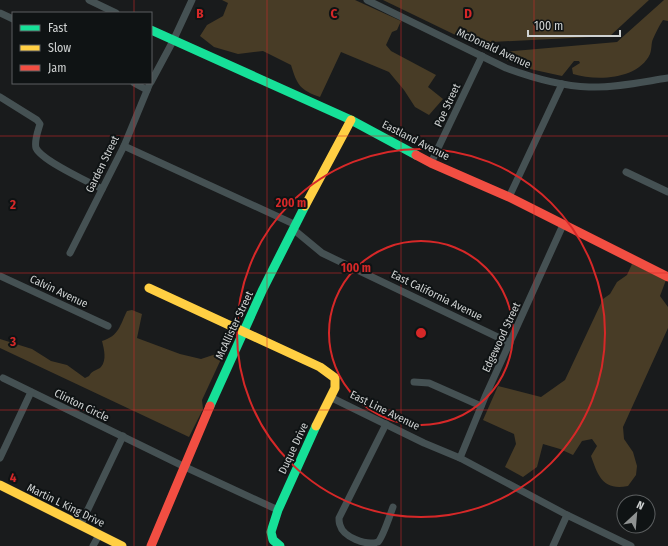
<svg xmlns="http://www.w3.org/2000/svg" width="668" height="546" viewBox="0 0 668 546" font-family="'Fira Sans Condensed',sans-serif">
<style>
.forest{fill:#483c26}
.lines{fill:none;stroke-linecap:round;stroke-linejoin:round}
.street{stroke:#455153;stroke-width:7}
.fast{stroke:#16e098;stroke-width:9}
.slow{stroke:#ffcf43;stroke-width:9}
.jam{stroke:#f24e42;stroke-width:9}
.grid{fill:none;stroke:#d62828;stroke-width:1;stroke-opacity:0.55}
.ring{fill:none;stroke:#d62828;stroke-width:2}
.labels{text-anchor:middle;stroke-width:4;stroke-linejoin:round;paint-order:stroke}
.street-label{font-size:11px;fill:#cfd2d2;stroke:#0f1314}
.grid-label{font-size:13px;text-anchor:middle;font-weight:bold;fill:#d62828;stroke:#0f1314;stroke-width:4;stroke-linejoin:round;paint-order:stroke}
.centre{fill:#d62828;stroke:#0f1314;stroke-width:2}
.ring-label{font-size:12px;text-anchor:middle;font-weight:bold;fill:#d62828;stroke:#0f1314;stroke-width:4;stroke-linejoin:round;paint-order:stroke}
</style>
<rect width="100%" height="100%" fill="#191b1c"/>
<!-- forest -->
<g class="forest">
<path d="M222 0H355L401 21 397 30 392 32 386 45 391 51 436 75 428 87 443 99 429 115 415 107 404 90 389 72 341 52 320 97C300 90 297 85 291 65L263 51 238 54 214 47 200 36 207 25 223 16 228 3Z"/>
<polygon points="383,0 649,0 610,36 472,43"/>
<path d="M664 0H668V21L663 20C659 26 656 32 653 39 651 43 652 49 650 54 638 80 596 81 573 74L572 68 580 63 579 61H574L562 76 521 67 492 53 617 42Z"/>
<path d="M632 264 666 280 660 296 668 307V328L623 427 624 439 633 452 637 466 636 475 628 486C603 491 598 476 591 456L597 446 592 439 582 441 573 455 560 449 543 444 537 467 523 477 505 467 516 444 514 434 483 420 498 386 541 397 565 380 603 299 610 294 617 282 627 275Z"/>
<path d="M132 310 142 314 137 338 180 354 201 359 222 352V357L202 400 203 409 189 437 0 348V339L32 349 51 361 67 365 85 378 89 376C93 369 97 371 101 367 107 360 104 349 102 341 119 336 120 325 127 311Z"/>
</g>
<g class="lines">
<!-- street -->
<g class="street">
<polyline points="89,0 116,13"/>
<path d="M367 0 506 68C533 78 560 86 589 87 615 88 642 82 668 78"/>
<polyline points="0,13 13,19"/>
<polyline points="151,82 173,41 192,0"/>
<polyline points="134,83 147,90"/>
<path d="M0 97 37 120 40 124C38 131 34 141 36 148 42 161 89 182 102 189"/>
<polyline points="124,146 296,225"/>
<polyline points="431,163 482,56"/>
<polyline points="626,172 668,192"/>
<polyline points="509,197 562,84"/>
<polyline points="293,229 322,253 510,343"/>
<polyline points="70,253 124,146 150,83"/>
<polyline points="0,276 108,326"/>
<polyline points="3,378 183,466 278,510"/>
<polyline points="414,382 429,383 481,406"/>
<polyline points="330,397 424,443 460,458 567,515 631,546"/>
<path d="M386 424 339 518C339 520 339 523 340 525 343 537 366 546 378 542 383 537 390 515 393 507"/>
<polyline points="0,458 31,392"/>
<polyline points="460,458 485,397 563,225"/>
<polyline points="80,526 123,436"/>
<polyline points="93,546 99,535"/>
<polyline points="553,546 567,515"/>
</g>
<!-- fast -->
<g class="fast">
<polyline points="151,30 351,120 416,155"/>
<polyline points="210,406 262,291 305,206"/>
<polyline points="280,546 273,540 271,532 278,510 316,426"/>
</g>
<!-- slow -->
<g class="slow">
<polyline points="305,206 351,120"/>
<polyline points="149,288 320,367 335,378 335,388 316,426"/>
<polyline points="0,485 122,546"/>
</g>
<!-- jam -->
<g class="jam">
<polyline points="416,155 431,163 509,197 668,277"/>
<polyline points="151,546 210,406"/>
</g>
</g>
<!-- grid -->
<path class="grid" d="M134 0V13M267 0V546M401 0V546M534 0V546M134 83V546M0 136H668M0 273H668M0 410H668"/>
<!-- distance rings -->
<g class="ring">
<circle cx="421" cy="333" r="92"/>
<circle cx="421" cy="333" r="184"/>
</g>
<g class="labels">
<!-- street labels -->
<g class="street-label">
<text transform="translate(494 48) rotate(25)" y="4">McDonald Avenue</text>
<text transform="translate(447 105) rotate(-65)" y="4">Poe Street</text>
<text transform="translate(416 140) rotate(27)" y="4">Eastland Avenue</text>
<text transform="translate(102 164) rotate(-64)" y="4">Garden Street</text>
<text transform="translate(59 291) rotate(25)" y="4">Calvin Avenue</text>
<text transform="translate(437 295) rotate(26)" y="4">East California Avenue</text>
<text transform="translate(234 325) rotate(-65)" y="4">McAllister Street</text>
<text transform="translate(501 337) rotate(-65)" y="4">Edgewood Street</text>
<text transform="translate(82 405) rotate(26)" y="4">Clinton Circle</text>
<text transform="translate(385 410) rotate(26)" y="4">East Line Avenue</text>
<text transform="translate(293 448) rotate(-65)" y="4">Duque Drive</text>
<text transform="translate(66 505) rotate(26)" y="4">Martin L King Drive</text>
</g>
</g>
<g class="grid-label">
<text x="200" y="18">B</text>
<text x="334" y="18">C</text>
<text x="468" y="18">D</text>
<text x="13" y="209">2</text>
<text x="13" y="346">3</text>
<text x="13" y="482">4</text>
</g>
<circle cx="421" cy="333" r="6" class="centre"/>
<g class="ring-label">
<text x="291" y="207">200 m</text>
<text x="356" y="272">100 m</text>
</g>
<!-- legend -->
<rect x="12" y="12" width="140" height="72" fill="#0f1314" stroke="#5c5f60"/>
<rect x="20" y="25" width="20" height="6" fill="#16e098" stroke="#5c5f60"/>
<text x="48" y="32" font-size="12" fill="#cfd2d2">Fast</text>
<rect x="20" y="45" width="20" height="6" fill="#ffcf43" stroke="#5c5f60"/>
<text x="48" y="52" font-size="12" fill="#cfd2d2">Slow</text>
<rect x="20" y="65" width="20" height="6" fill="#f24e42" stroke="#5c5f60"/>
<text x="48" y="72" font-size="12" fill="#cfd2d2">Jam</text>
<!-- north arrow -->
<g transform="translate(636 514) rotate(26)"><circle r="19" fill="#0f1314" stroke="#5c5f60"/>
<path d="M0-3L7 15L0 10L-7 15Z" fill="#8f9292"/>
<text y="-6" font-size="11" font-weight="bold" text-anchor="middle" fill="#cfd2d2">N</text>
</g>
<!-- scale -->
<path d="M528 30v6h92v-6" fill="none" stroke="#cfd2d2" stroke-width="2"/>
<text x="534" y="30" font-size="12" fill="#cfd2d2" stroke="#0f1314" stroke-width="3" paint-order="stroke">100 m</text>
</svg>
